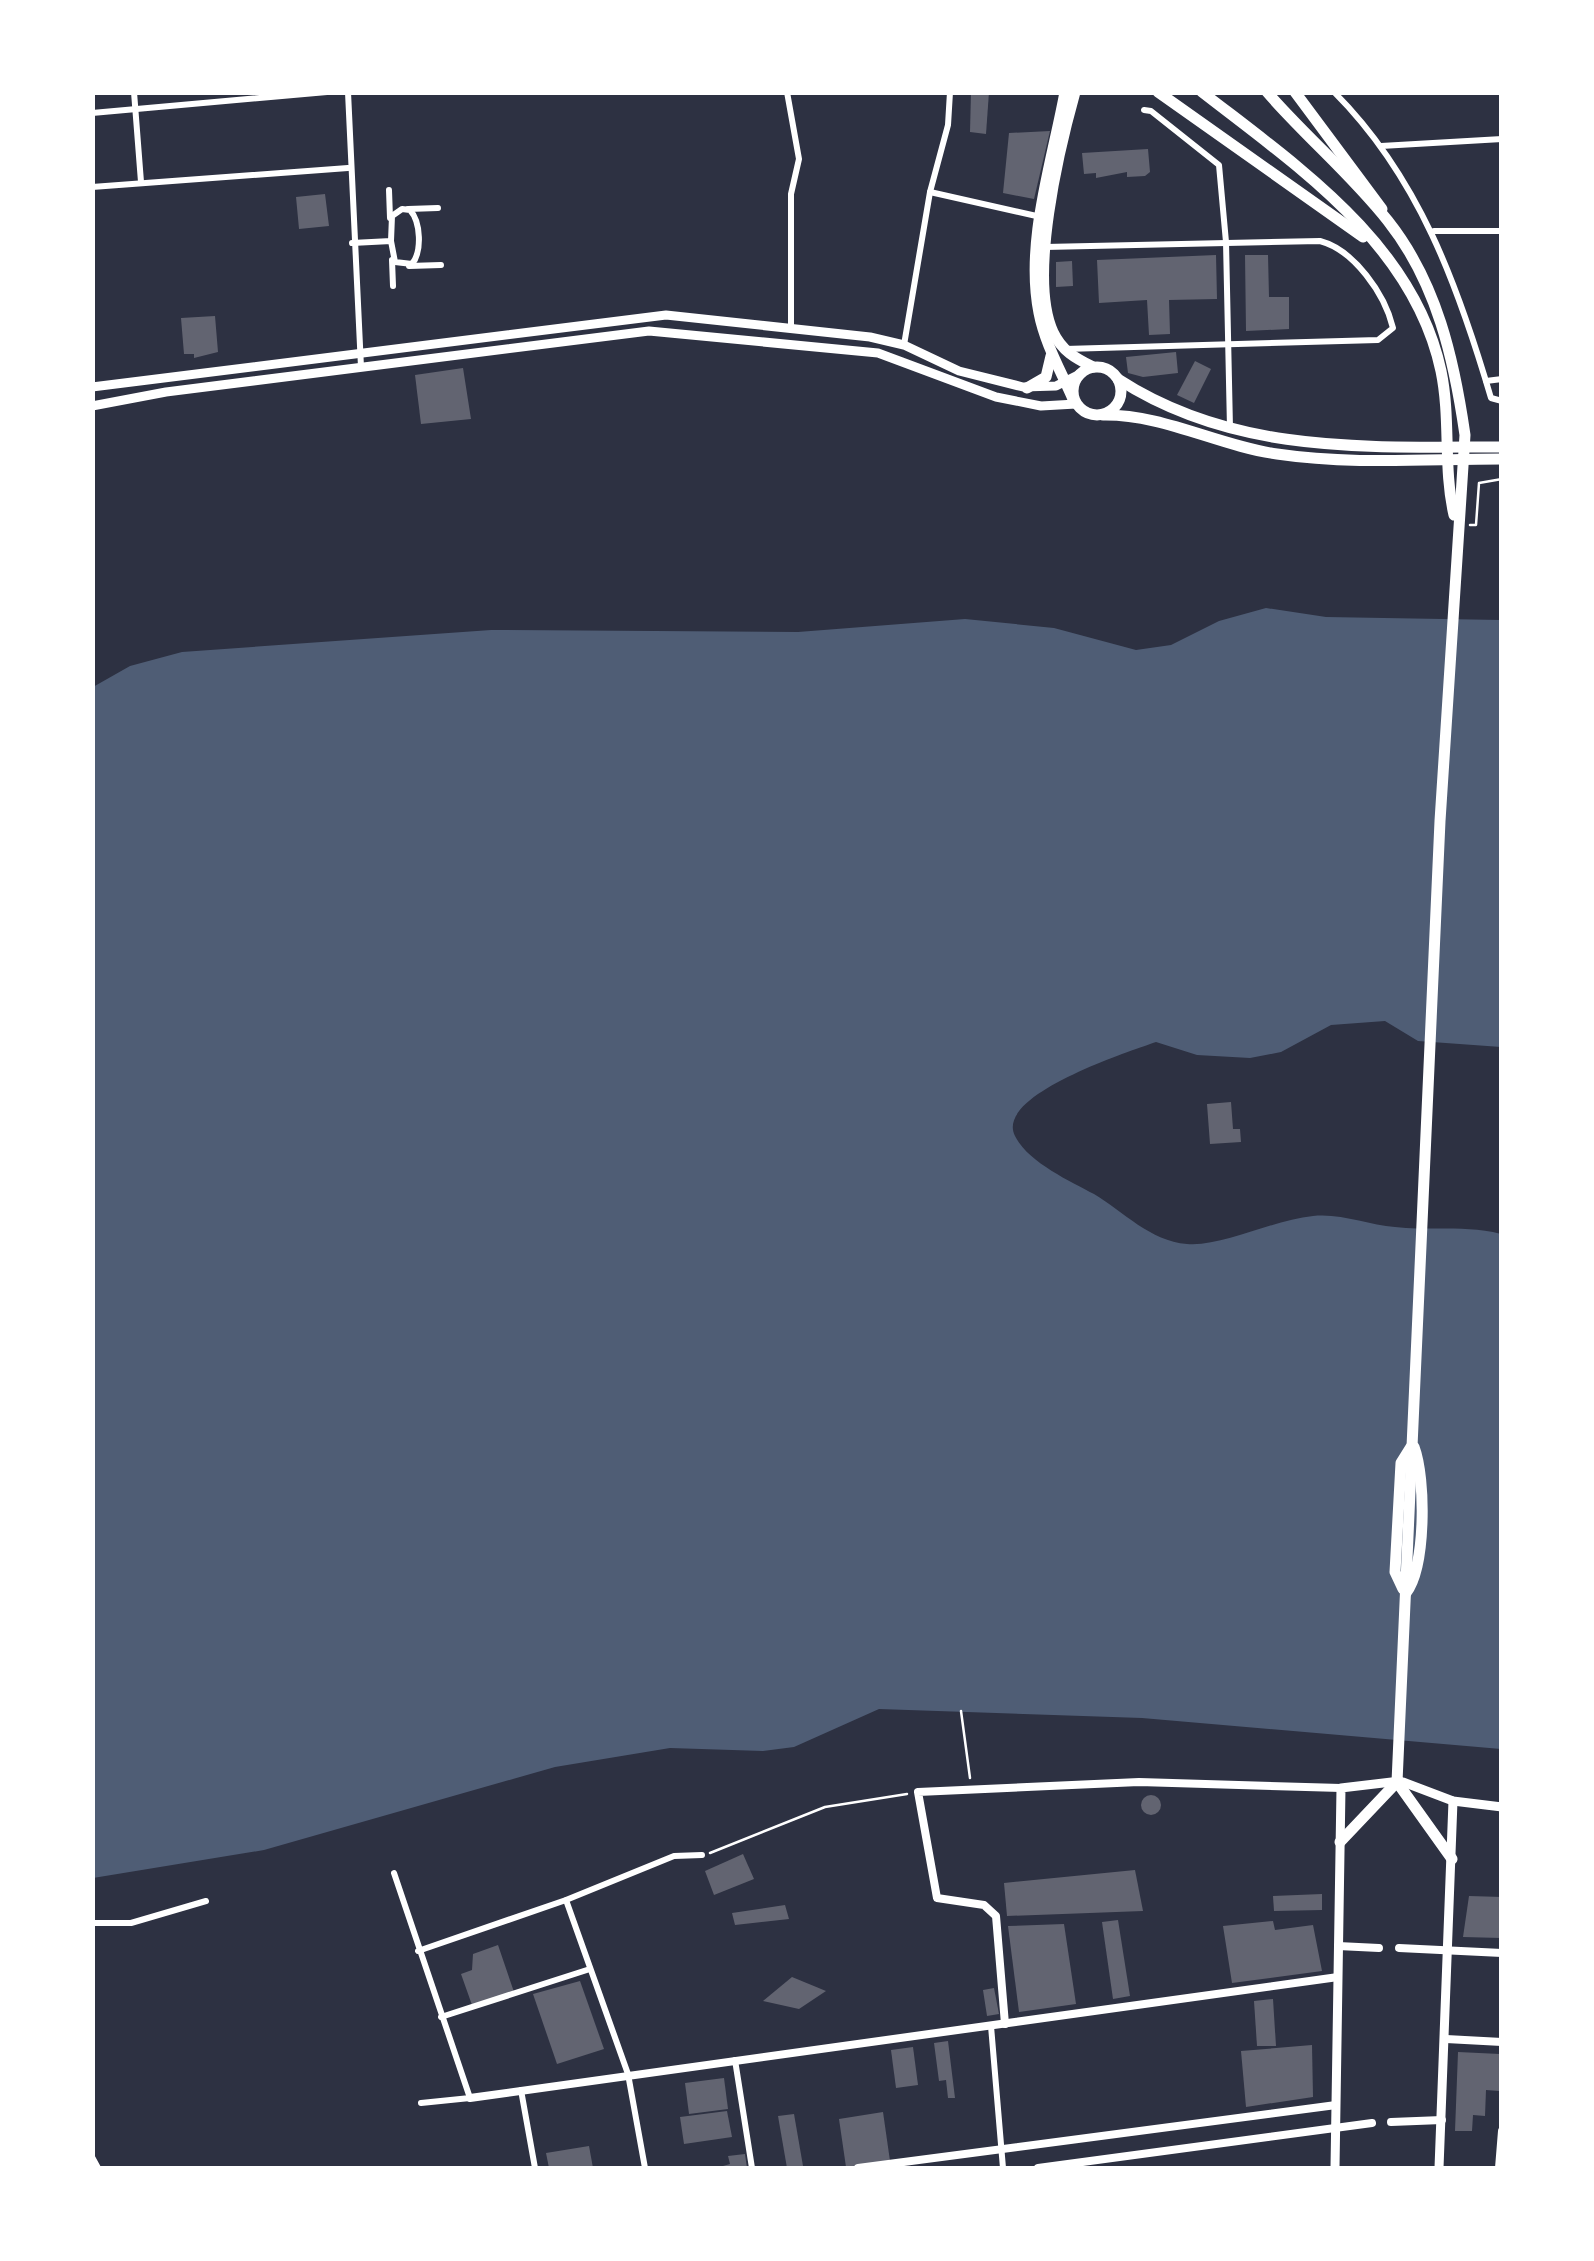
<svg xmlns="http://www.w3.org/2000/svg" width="1594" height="2261" viewBox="0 0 1594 2261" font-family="Poppins,sans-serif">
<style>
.water{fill:#4f5d75}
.building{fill:#626471}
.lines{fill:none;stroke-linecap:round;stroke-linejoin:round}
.path{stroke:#fff;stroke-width:2.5}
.minor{stroke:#fff;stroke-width:6}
.tertiary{stroke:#fff;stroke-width:8}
.secondary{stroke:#fff;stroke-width:9}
.trunk{stroke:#fff;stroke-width:11}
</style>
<rect width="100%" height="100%" fill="#2d3142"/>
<!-- water -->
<path class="water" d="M1266 608 1326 617 1501 620V1047L1418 1041 1385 1021 1331 1025 1281 1052 1250 1058 1197 1055 1156 1042C1128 1052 994 1095 1015 1136 1028 1162 1070 1181 1094 1194 1124 1212 1150 1241 1187 1244 1222 1247 1272 1220 1313 1216 1341 1213 1368 1225 1395 1227 1432 1231 1465 1225 1501 1234V1749L1142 1718 879 1709 794 1747 763 1751 670 1748 555 1767 264 1850 93 1878V687L130 666 182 652 491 630 798 632 965 619 1054 628 1136 650 1171 645 1219 621Z"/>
<!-- building -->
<g class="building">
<polygon points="971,92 989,92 986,134 970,132"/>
<polygon points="1050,131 1034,199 1003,193 1009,133"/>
<polygon points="1148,149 1150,172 1145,176 1127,177 1127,172 1096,178 1096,173 1084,174 1082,153"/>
<polygon points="325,194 329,226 299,229 296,197"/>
<polygon points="1216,255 1217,299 1169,300 1170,334 1149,335 1147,300 1099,303 1097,260"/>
<polygon points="1245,255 1268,255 1269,297 1289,297 1289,329 1246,331"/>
<polygon points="1072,261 1073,286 1056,287 1056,262"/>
<polygon points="215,316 218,352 194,358 194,354 184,354 181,318"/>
<polygon points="1176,352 1178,373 1143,377 1128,373 1126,357"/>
<polygon points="1195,361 1211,369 1194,403 1177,395"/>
<polygon points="463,368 471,419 421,424 415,375"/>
<polygon points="1231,1102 1233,1129 1240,1129 1241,1142 1210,1144 1207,1104"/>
<circle cx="1151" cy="1805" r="10"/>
<polygon points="743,1854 754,1879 714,1895 705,1871"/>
<polygon points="1135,1870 1143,1911 1007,1916 1004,1883"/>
<polygon points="1322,1894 1322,1910 1274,1911 1273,1896"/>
<polygon points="1469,1896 1502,1897 1501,1938 1463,1937"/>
<polygon points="785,1905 789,1919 735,1925 732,1913"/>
<polygon points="1118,1920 1130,1996 1113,1999 1102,1922"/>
<polygon points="1273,1921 1275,1930 1313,1925 1322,1971 1232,1983 1223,1926"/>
<polygon points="1064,1924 1076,2004 1019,2012 1008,1926"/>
<polygon points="498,1945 514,1992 472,2005 461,1974 472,1970 473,1954"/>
<polygon points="792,1977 826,1991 799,2009 763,2001"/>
<polygon points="580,1981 604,2049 557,2064 533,1994"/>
<polygon points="994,1988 999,2014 987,2016 983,1990"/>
<polygon points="1273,1999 1276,2046 1257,2046 1254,2001"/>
<polygon points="948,2041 955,2098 948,2098 946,2080 939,2081 934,2043"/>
<polygon points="1312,2045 1313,2097 1246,2107 1241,2051"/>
<polygon points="913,2047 918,2085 896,2088 891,2050"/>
<polygon points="1458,2052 1500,2054 1499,2091 1486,2090 1485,2116 1473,2115 1472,2131 1455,2131"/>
<polygon points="724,2078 728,2109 689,2114 685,2083"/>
<polygon points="727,2111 732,2137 684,2144 680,2117"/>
<polygon points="883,2112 890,2161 846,2167 839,2119"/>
<polygon points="794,2114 803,2166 787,2168 778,2116"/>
<polygon points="589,2146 593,2168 549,2168 546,2153"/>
<polygon points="745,2154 747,2168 716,2168 730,2164 728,2156"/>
</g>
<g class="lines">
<!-- path -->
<g class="path">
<polyline points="1470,525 1476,525 1479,483 1502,479"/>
<polyline points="961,1711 970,1778"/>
<polyline points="710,1853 825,1807 907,1794"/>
</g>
<!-- minor -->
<g class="minor">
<polyline points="134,92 141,182"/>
<polyline points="348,92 361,367"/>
<polyline points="787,92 799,159 791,194 791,329"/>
<path d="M1334 92C1419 177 1458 286 1491 398L1502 401"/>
<polyline points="1144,110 1151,111 1219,165 1226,242 1230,428"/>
<polyline points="92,113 327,92"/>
<polyline points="1381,146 1502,139"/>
<polyline points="92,187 348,168"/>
<polyline points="389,190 390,218"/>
<polyline points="930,192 1041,217"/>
<polyline points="408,209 438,208"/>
<polyline points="1434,231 1502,231"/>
<path d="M352 243 391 241 395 262 412 264C422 252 421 222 410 210L402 209 392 216 391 241"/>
<path d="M1045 247 1320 241C1354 250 1385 294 1393 328L1378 340 1065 349"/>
<polyline points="392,260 393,286"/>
<polyline points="409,266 441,265"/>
<polyline points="904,345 930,192 948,125 950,92"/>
<polyline points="1486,381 1502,379"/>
<polyline points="394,1873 470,2098 421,2103"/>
<polyline points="566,1900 628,2074 645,2168"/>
<polyline points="92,1923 131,1923 206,1901"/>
<polyline points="418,1951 566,1900 674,1856 702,1855"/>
<polyline points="441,2017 590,1969"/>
<polyline points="991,2026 1003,2168"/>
<polyline points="735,2060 752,2168"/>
<polyline points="521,2090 535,2168"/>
<polyline points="92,2157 98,2168"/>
</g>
<!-- tertiary -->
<g class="tertiary">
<polyline points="1338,1946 1379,1948"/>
<polyline points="1399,1948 1502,1953"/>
<polyline points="1005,2024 996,1916 984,1905 937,1898 918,1792 1139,1782 1341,1788"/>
<polyline points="1446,2039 1502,2042"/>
<polyline points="470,2098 1338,1977"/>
<polyline points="1391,2122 1442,2120"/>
<polyline points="858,2168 1336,2105"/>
<polyline points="1038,2168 1372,2123"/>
<polyline points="1499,2168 1502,2131"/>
</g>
<!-- secondary -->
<g class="secondary">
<polyline points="92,387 666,315 870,337 904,345 959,371 1023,387 1056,386 1080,374"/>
<polyline points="92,406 166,392 649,331 878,353 996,397 1041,406 1076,404"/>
<polyline points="1403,1782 1453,1801 1502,1807"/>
<polyline points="1335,2168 1341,1788 1400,1781"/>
<polyline points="1439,2168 1453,1801"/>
</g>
<!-- trunk -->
<g class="trunk">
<path d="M1065 92C1052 163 1025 242 1039 313 1045 344 1061 371 1073 399"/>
<path d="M1075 92C1059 149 1028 278 1053 332 1062 351 1075 358 1093 367"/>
<polyline points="1158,92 1363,237"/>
<path d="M1202 92C1297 166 1414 244 1441 371 1451 419 1443 468 1454 515"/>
<path d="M1267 92C1306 137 1352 175 1388 221 1437 283 1454 359 1465 435L1440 821 1397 1782 1452 1859"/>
<polyline points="1295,92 1382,209"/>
<circle cx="1097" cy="391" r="24"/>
<path d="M1118 379C1235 455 1368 447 1502 447"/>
<polyline points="1027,388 1046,377 1051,356"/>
<path d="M1103 415C1163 414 1219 446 1277 454 1351 465 1427 459 1502 459"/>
<polyline points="1403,1589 1395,1572 1401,1463 1411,1447"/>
<path d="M1406 1593C1426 1567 1426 1479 1414 1447"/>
<polyline points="1340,1842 1397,1782"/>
</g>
</g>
<!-- border -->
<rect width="1594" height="2261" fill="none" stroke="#ffffff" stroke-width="190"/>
</svg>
